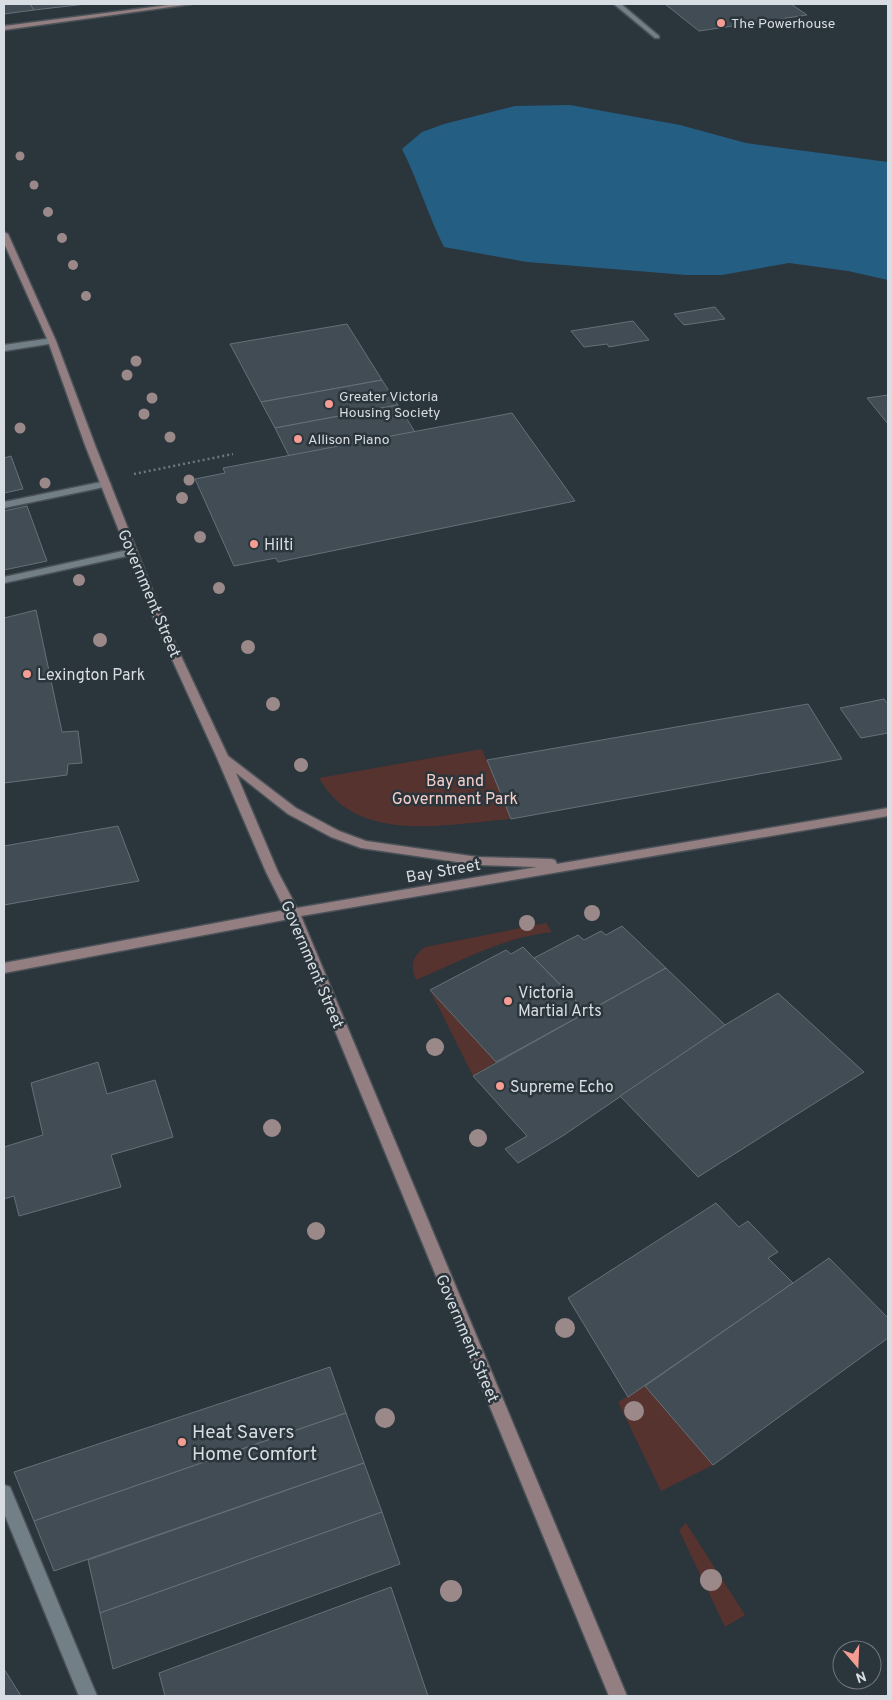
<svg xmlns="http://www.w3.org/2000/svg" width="892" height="1700" viewBox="0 0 892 1700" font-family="Overpass,sans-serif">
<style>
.green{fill:#56332f}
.water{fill:#255e83}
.building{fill:#424c54;stroke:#657078}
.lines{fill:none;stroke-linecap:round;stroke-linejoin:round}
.lane-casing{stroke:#4a5258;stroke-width:3}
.street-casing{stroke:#4a5258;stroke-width:3}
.secondary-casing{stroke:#4a5258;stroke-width:3}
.path{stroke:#6f777d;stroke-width:2.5;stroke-dasharray:2 3;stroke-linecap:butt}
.lane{fill:#737f87;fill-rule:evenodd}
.street{fill:#737f87;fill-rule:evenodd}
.secondary{fill:#937e81;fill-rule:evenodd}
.tree{fill:#9b898a}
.poi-dot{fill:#f59c93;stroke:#2b353c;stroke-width:2}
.labels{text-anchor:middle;stroke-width:5;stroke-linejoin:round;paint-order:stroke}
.far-poi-label{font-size:14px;fill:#d7dde2;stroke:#2b353c;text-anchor:start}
.poi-label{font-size:16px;fill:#d7dde2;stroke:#2b353c;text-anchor:start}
.street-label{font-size:16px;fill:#d7dde2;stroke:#2b353c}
.park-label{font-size:16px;fill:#f6cec9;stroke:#2b353c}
.near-poi-label{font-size:19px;fill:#d7dde2;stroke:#2b353c;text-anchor:start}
</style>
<rect width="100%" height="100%" fill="#2b353c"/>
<!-- green -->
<g class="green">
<path d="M482 749 511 819C457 823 375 842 332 796 327 791 323 784 319 778Z"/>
<path d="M546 923 552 932C504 937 460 961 416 980 410 966 412 956 425 947Z"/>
<polygon points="430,990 496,1062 473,1076"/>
<polygon points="645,1386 713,1465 661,1491 618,1402"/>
<polygon points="686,1523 745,1615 725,1627 679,1530"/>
</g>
<!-- water -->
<path class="water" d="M570 105 680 125 746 143 888 162V280L848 271 789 263 722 275H686L527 262 444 247C428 215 418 181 402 149L422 132 444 124 515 106Z"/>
<!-- building -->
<g class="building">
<polygon points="4,4 30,4 34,10 4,14"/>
<polygon points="30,4 86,4 34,10"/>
<polygon points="665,4 791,4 807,15 699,31"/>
<polygon points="715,307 725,319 684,325 674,314"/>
<polygon points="633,321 649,340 609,347 607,344 584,347 571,331"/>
<polygon points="347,324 382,380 261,402 230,344"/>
<polygon points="382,380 398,405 275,428 261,402"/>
<polygon points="888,395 888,424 867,398"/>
<polygon points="398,405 415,432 289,456 275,428"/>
<polygon points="512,413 575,501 278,562 276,558 234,566 195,479 225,473 223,468"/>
<polygon points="11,456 23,489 4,493 4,458"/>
<polygon points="27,506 47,561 4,570 4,511"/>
<polygon points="36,610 62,732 78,731 82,763 68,764 67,775 4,783 4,618"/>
<polygon points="884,699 888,704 888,733 861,738 840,708"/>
<polygon points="808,704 842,759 511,819 487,760"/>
<polygon points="118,826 139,881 4,905 4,846"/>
<polygon points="622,926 666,968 587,1012 534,958 578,935 584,940 601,931 606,935"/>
<polygon points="523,947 587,1012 496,1062 430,990 506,950 511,954"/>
<polygon points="666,968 725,1025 564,1135 518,1163 505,1149 527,1136 473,1076"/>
<polygon points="778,993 864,1072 698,1177 620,1096 725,1025"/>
<polygon points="98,1062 107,1094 155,1080 173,1137 111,1155 121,1187 19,1216 14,1196 4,1199 4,1147 43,1135 31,1083"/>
<polygon points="716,1203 739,1227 748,1221 778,1252 768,1258 793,1283 628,1397 568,1298"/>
<polygon points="829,1258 888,1318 888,1338 713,1465 645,1386"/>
<polygon points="330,1367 346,1413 34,1521 14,1472"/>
<polygon points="346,1413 364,1463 54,1571 34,1521"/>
<polygon points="364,1463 382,1512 100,1613 88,1560"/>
<polygon points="382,1512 400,1564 113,1669 100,1613"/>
<polygon points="391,1587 428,1696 165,1696 159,1673"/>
<polygon points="4,1669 21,1696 4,1696"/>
</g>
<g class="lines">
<!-- lane casing -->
<g class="lane-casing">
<g id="lane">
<polygon points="106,481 111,484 109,486 4,508 4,502"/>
<polygon points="132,549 137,552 136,554 4,583 4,577"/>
<polygon points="4,1485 10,1487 97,1696 79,1696 4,1513"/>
</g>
</g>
<!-- street casing -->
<g class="street-casing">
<g id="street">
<polygon points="614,4 621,4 659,36 659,38 655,38"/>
<polygon points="52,338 55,339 55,343 4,351 4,345"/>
</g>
</g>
<!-- secondary casing -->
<g class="secondary-casing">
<g id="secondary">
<polygon points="176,4 192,4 4,30 4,26"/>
<path d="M4 232 8 234 56 341 95 445 165 622 228 756 296 808 339 831 366 841 478 857 551 859 555 860 557 864 888 808V816L301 916 627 1696H609L289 919 4 973V963L285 910 266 872 217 758 155 622 85 445 48 341 4 243ZM236 773 288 814 331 837 361 848 478 865 537 867 297 908 278 872Z"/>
</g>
</g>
<!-- path -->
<polyline class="path" points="134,474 233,454"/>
<!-- lane -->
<use href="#lane" class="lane"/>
<!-- street -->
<use href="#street" class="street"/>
<!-- secondary -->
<use href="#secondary" class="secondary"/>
</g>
<!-- trees -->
<g class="tree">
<circle cx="20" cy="156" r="4.5"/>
<circle cx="34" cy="185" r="4.5"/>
<circle cx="48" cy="212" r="5"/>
<circle cx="62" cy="238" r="5"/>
<circle cx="73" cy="265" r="5"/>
<circle cx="86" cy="296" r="5"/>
<circle cx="136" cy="361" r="5.5"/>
<circle cx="127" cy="375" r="5.5"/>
<circle cx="152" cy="398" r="5.5"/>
<circle cx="144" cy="414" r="5.5"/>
<circle cx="20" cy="428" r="5.5"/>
<circle cx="170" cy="437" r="5.5"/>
<circle cx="189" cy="480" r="5.5"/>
<circle cx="45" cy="483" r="5.5"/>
<circle cx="182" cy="498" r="6"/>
<circle cx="200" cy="537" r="6"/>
<circle cx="79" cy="580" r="6"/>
<circle cx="219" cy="588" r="6"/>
<circle cx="100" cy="640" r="7"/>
<circle cx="248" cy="647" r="7"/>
<circle cx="273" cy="704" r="7"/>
<circle cx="301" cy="765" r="7"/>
<circle cx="592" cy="913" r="8"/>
<circle cx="527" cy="923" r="8"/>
<circle cx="435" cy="1047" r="9"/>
<circle cx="272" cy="1128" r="9"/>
<circle cx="478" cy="1138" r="9"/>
<circle cx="316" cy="1231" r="9"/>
<circle cx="565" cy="1328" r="10"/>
<circle cx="634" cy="1411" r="10"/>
<circle cx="385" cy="1418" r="10"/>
<circle cx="711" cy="1580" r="11"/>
<circle cx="451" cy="1591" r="11"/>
</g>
<!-- markers -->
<g class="poi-dot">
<circle cx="721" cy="23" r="5"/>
<circle cx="329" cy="404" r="5"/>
<circle cx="298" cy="439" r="5"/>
<circle cx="254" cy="544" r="5"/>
<circle cx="27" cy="674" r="5"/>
<circle cx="508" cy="1001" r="5"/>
<circle cx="500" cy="1086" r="5"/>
<circle cx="182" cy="1442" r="5"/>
</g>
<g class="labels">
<!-- far-poi labels -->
<g class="far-poi-label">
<text x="731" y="28">The Powerhouse</text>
<text x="339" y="401">Greater Victoria<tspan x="339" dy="16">Housing Society</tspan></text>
<text x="308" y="444">Allison Piano</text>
</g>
<!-- poi labels -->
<g class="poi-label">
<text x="264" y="550">Hilti</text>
<text x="37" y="680">Lexington Park</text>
<text x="518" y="998">Victoria<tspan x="518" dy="18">Martial Arts</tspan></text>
<text x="510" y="1092">Supreme Echo</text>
</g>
<!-- street labels -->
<g class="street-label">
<text transform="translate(150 593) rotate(67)" y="6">Government Street</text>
<text transform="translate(443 870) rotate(-10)" y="6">Bay Street</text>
<text transform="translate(313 964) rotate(67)" y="6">Government Street</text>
<text transform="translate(468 1338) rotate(67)" y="6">Government Street</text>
</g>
<!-- park labels -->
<g class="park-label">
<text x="455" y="786">Bay and<tspan x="455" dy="18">Government Park</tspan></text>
</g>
<!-- near-poi labels -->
<g class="near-poi-label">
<text x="192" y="1438">Heat Savers<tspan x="192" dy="22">Home Comfort</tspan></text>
</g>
</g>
<!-- border -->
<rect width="892" height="1700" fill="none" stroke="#d7dde2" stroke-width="10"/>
<!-- north arrow -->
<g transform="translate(857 1665) rotate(161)"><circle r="24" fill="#2b353c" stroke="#70787e"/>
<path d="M0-4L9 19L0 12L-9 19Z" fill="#f59c93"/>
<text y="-8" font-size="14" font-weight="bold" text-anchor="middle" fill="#d7dde2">N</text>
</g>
</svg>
